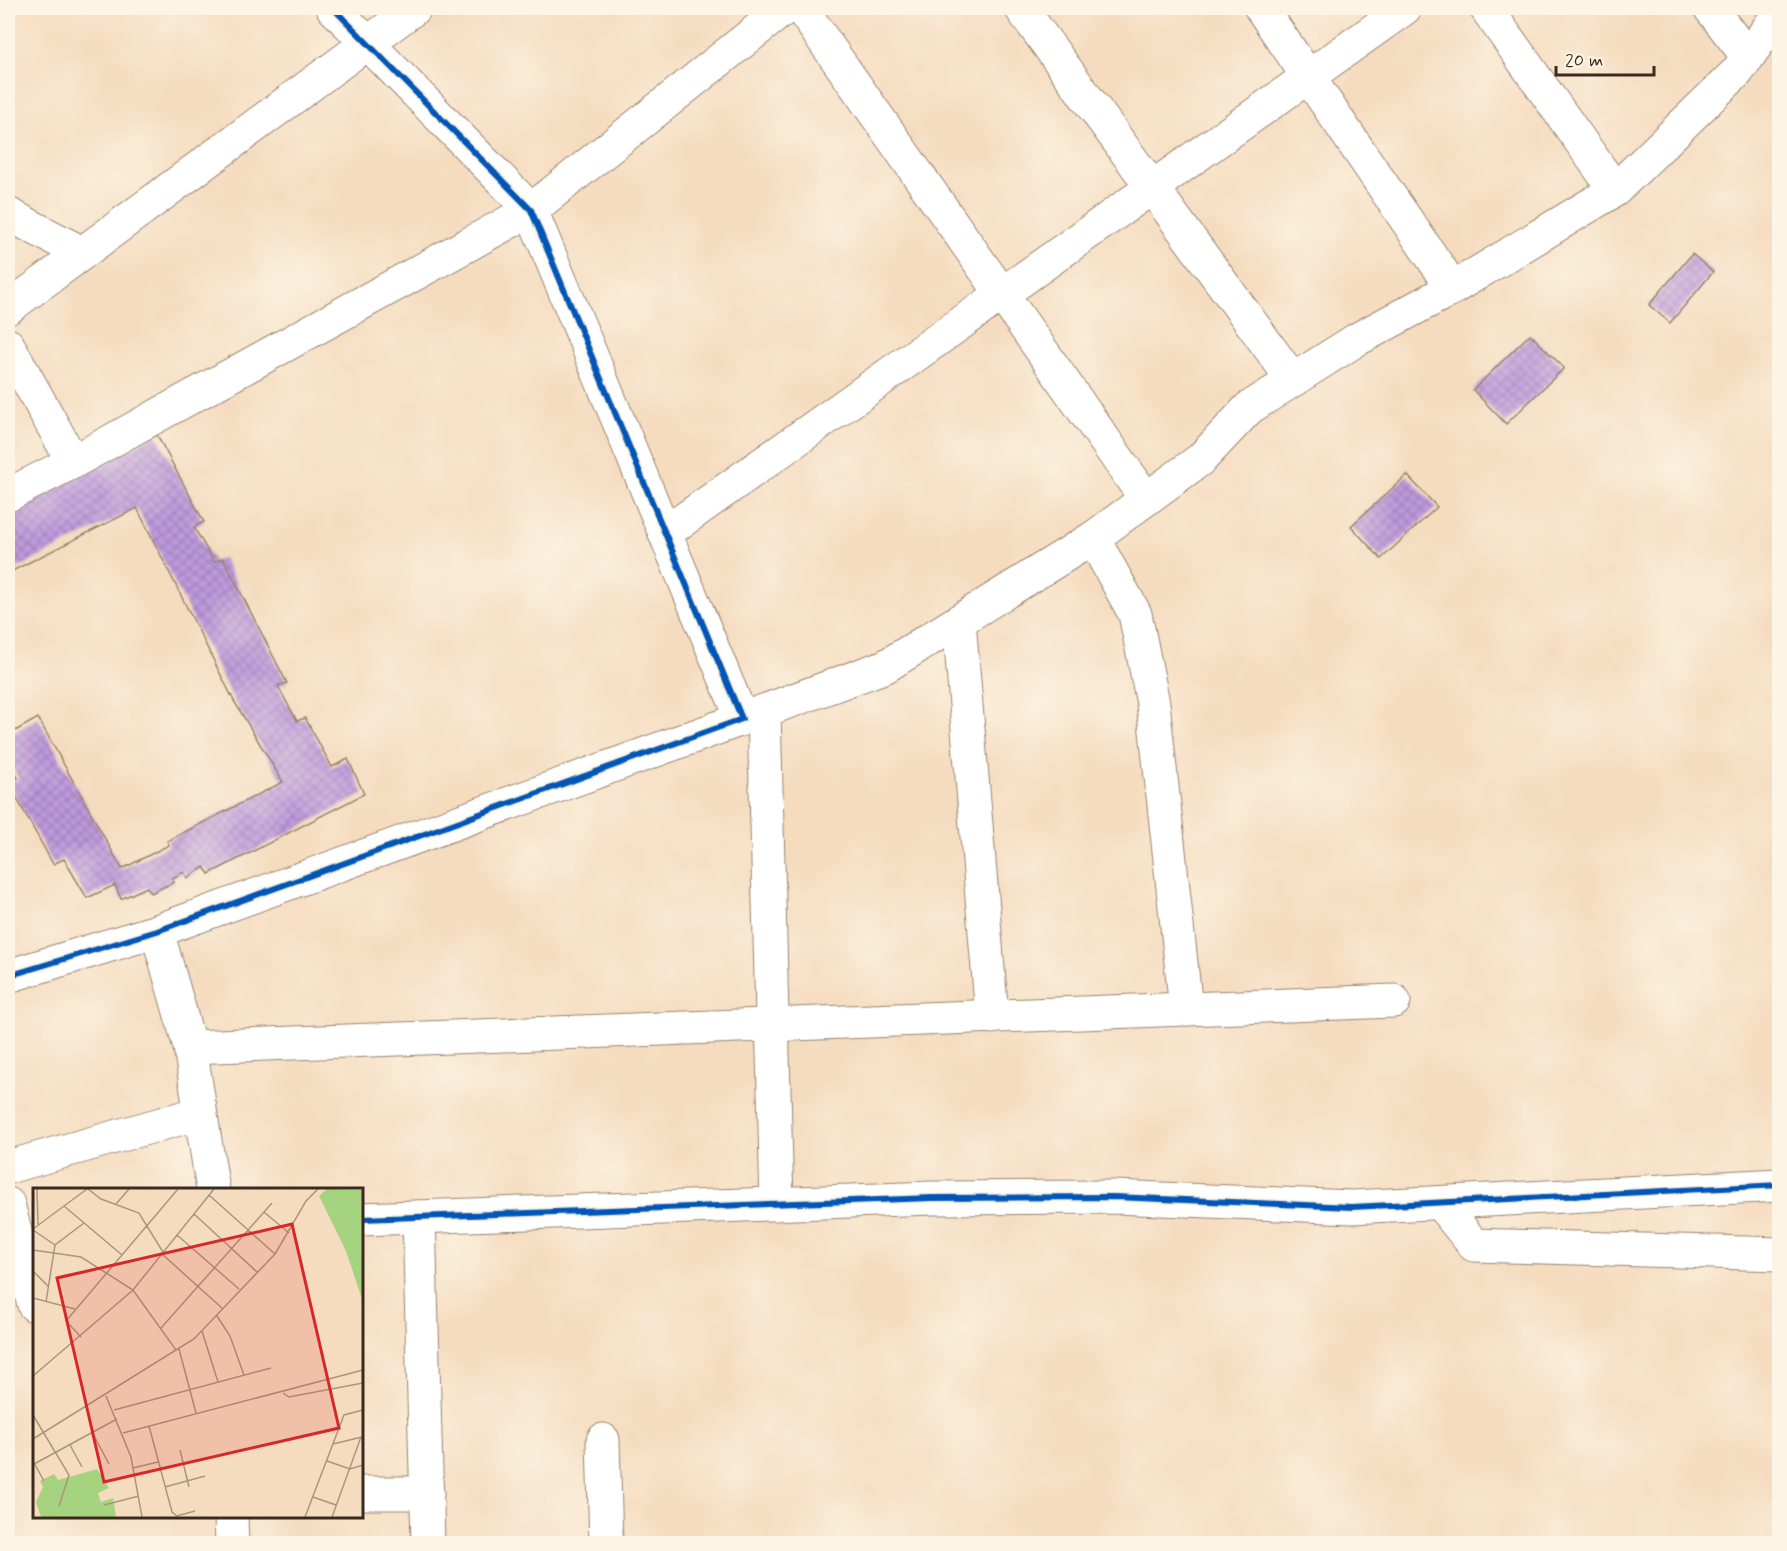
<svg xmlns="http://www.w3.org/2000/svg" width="1787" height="1551" viewBox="0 0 1787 1551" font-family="Mynerve,sans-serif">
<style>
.building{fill:url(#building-cross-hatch)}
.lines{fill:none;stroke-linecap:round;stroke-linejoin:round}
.minor-casing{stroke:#98836e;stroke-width:35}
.minor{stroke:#fff;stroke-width:33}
.cycleway-casing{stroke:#fcf5e5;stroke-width:10}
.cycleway{stroke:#0057b8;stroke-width:6}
.inset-road{fill:none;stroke:#ab957f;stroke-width:1.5}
.view{fill:#d62828;fill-opacity:0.15;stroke:#d62828;stroke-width:3}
.inset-edge{fill:none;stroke:#3b2a1e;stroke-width:3}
</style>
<defs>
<pattern id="building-cross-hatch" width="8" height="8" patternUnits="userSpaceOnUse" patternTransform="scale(1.5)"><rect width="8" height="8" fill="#bf9ade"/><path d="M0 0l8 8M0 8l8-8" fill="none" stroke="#9c7eb3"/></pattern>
</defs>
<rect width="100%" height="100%" fill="#fcf5e5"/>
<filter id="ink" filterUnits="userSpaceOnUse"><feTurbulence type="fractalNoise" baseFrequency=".0167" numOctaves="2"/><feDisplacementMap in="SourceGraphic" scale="12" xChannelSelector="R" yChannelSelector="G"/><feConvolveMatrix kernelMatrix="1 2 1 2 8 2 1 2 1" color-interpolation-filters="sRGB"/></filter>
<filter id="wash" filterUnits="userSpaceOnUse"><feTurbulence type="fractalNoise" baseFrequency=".008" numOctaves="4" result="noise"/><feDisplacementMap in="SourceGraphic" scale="24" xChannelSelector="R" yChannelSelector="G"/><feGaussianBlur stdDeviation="1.35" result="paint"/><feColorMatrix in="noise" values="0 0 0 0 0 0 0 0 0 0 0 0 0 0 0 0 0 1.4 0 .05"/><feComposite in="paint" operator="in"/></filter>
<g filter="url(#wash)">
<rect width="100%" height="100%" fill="#f5dcbf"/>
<g id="blocks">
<!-- building -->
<g class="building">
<polygon points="1692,254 1713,272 1670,323 1649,305"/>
<polygon points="1530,334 1564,368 1506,424 1473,390"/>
<polygon points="157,435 204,522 194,527 214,562 223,558 287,683 278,686 297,721 305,718 332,767 348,759 364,794 209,874 204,867 187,878 184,872 172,878 174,882 151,893 147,887 121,899 115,885 87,898 64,859 53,864 9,784 18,778 8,759 8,735 38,718 122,869 169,845 167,841 283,782 234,701 137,508 8,573 8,512"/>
<polygon points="1407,475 1437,507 1381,559 1351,526"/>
<polygon points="8,711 14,728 8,729"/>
</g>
</g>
</g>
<g filter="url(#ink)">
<use href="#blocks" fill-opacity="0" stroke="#98836e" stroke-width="1.5"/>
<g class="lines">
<!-- minor casing -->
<g class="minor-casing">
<g id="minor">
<polyline points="801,8 1146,499"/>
<polyline points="1021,8 1293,380"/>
<polyline points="1261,8 1453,288"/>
<polyline points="1486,8 1615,190"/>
<polyline points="1710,8 1748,57"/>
<polyline points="8,214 82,253"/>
<polyline points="8,308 415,8"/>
<polyline points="8,345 73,462"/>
<polyline points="8,495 73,462 531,210 785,8"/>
<polyline points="665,533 1405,8"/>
<polyline points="1093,538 1135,614 1153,703 1186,1009"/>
<polyline points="959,621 992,1017"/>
<polyline points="764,711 777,1204"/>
<polyline points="742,719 886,666 1093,538 1201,459 1249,408 1356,340 1453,288 1615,190 1737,72 1780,12"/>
<polyline points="157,931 190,1047 213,1190"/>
<polyline points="8,976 157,931 742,719 531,210 333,8"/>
<polyline points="190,1047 1394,1001"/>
<polyline points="8,1167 200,1113"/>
<polyline points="1440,1203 1474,1245 1780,1254"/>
<polyline points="8,1204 34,1305"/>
<polyline points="419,1217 428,1544"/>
<polyline points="362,1219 932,1198 1114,1197 1352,1207 1780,1185"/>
<polyline points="603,1440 606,1544"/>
<polyline points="362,1493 427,1493"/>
<polyline points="231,1516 232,1544"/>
</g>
</g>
<!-- minor -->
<use href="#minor" class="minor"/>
<!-- cycleway casing -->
<g class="cycleway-casing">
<g id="cycleway">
<polyline points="8,976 157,931 742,719 531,210 333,8"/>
<polyline points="362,1219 932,1198 1114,1197 1352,1207 1780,1185"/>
</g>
</g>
<!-- cycleway -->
<use href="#cycleway" class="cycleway"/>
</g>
</g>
<!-- overview -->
<g transform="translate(33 1188)">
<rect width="330" height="330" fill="#f5dcbf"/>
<path d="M64 281 76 300 65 305 68 314 80 310 83 329H8L3 314 10 299 7 293 21 286 25 292Z" fill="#a6d37f"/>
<path d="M294 1 330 2V114L313 63 286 8Z" fill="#a6d37f"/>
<path class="inset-road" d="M4 1 5 38M55 1 68 11 106 25 130 64M176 7 242 66M83 16 96 1M31 18 89 67M231 24 256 45M161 26 224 84M0 41 54 1M0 42 22 57M144 47 206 101M0 62 48 69 100 102 143 162 0 251M129 66 190 121M0 83 15 98M0 110 42 121M13 114 22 57 51 35M184 128 197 148 211 187M128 140 239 15M169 143 185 194M48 149 33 133 145 1M146 161 163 225M143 162 161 151 242 66 273 13 285 1M0 188 100 102 181 1M250 205 256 209 330 195M73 208 98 269 109 329M81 222 238 180M0 227 36 287 26 318M116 238 139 324 144 328 162 323M59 244 76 276M90 245 330 182M300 256 329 249M37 257 49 279M147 262 156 299M294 273 317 281 330 277M1 275 11 293M1 276 84 231M100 280 125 274M132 299 172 288M280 309 303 317M71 317 106 308M272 329 311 227 330 222M299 329 328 249"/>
<path class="view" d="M259 36 306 240 71 294 24 90Z"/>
<rect width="330" height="330" class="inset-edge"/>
</g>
<!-- margin -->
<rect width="1787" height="1551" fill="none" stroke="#fcf5e5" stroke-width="30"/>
<!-- scale -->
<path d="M1556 66v9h98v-9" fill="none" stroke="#3b2a1e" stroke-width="3"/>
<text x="1565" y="66" font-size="18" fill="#3b2a1e" stroke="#fcf5e5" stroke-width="4.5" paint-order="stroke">20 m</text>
</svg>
